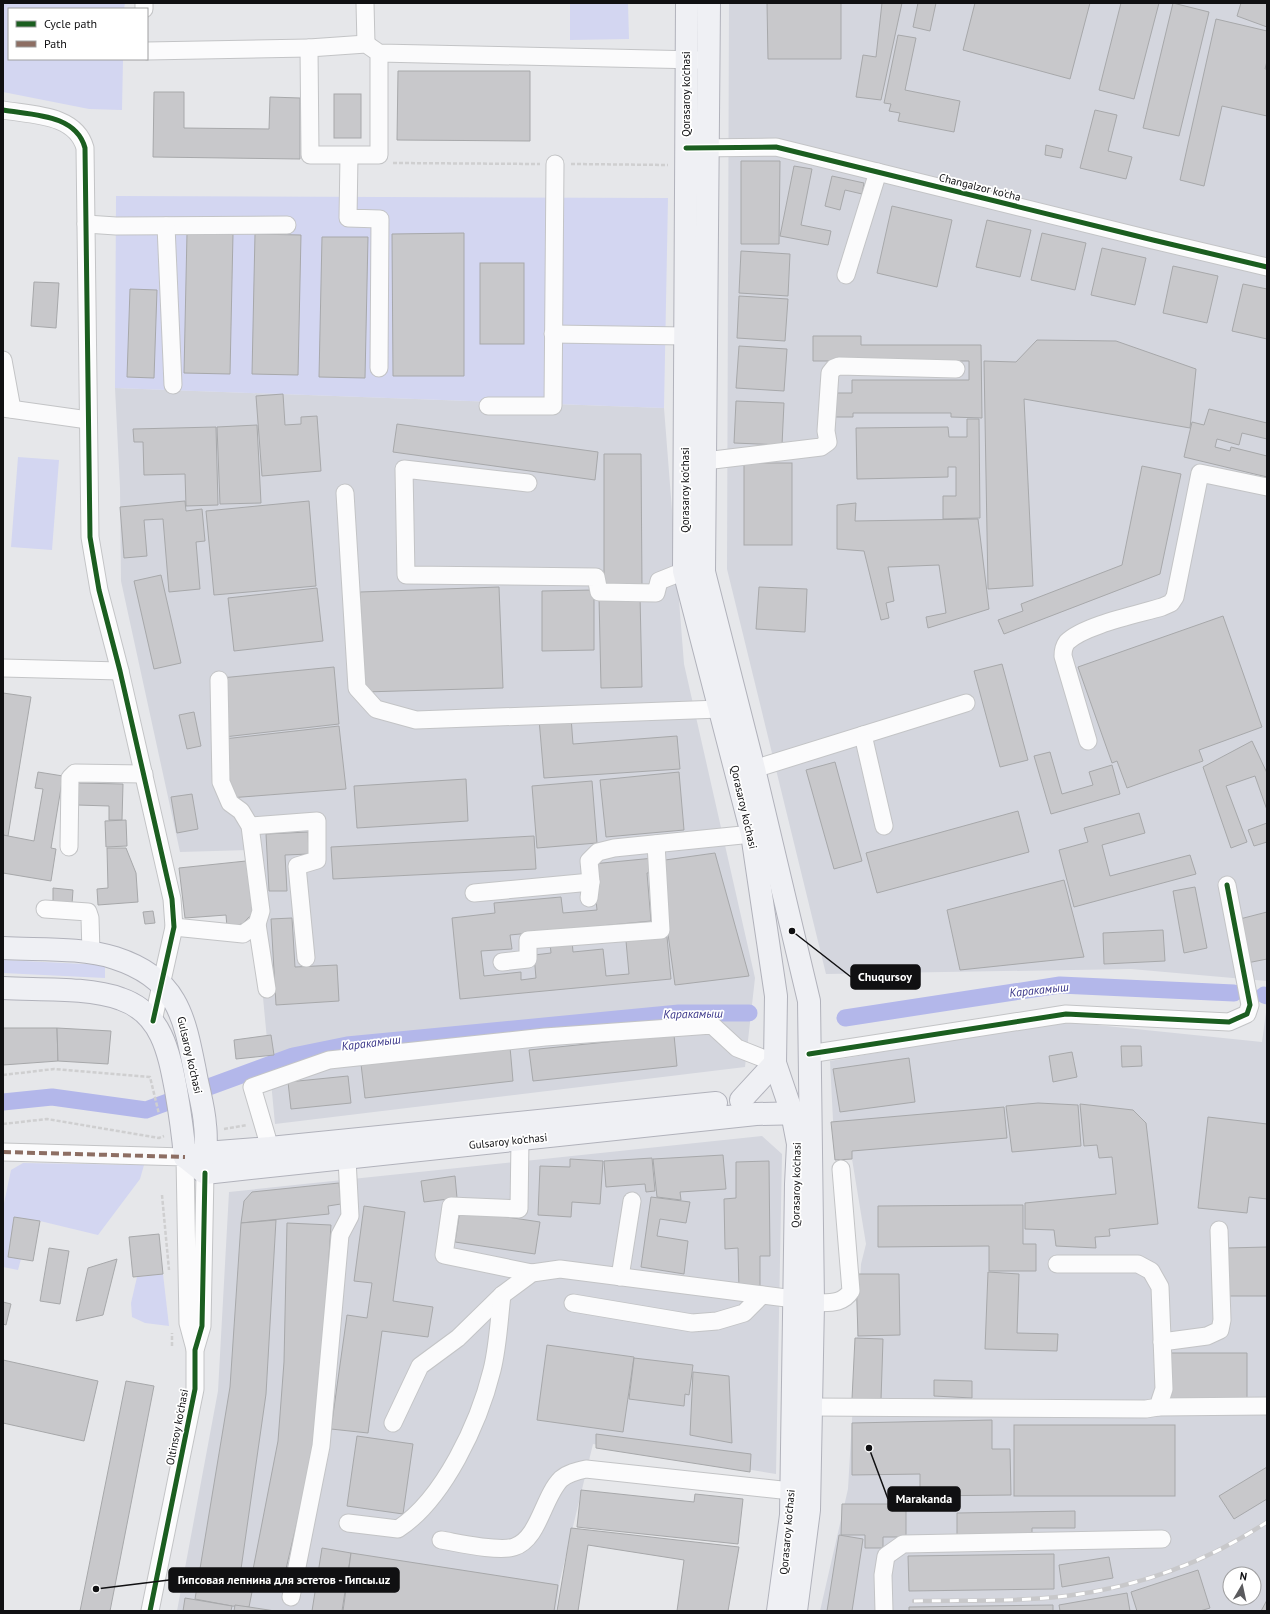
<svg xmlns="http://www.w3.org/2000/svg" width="1270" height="1614" viewBox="0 0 1270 1614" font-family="'PT Sans',sans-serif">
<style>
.built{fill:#d4d6de;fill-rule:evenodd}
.green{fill:#d3d6f1}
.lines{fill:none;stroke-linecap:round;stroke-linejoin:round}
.canal{stroke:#b3b7ea;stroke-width:17}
.building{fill:#c8c8cb;stroke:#a7a8aa}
.minor-casing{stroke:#c3c4c6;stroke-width:19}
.major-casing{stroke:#b1b2bb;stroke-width:24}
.path{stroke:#cfcfd0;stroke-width:2.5;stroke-dasharray:4 2;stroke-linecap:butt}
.minor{stroke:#fbfbfc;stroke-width:17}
.major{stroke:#eff0f4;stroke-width:22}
.rail-casing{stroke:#c8c8ca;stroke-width:4.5}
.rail{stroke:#fff;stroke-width:3;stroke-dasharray:9;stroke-linecap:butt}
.quiet{stroke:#8d6e63;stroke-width:4;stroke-dasharray:8 4;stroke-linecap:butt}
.cycleway-casing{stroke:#fff;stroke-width:8}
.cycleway{stroke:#1b5e20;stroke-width:5}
.labels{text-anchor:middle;stroke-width:3.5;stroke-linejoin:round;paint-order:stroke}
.street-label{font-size:11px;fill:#101012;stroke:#fff}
.water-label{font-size:12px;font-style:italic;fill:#3b378a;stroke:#fff}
.leader{fill:none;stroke:#101012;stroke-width:1.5}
.callout-dot{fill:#101012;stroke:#fff;stroke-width:1.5}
.callout{fill:#101012;stroke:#101012;stroke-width:1.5}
.callout-label{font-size:12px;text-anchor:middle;font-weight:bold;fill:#fff}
</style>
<rect width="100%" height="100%" fill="#e6e7ea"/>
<!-- built -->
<g class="built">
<polygon points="729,3 1267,3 1267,981 1131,969 826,974 727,569"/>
<polygon points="115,388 664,408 684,664 755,978 745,1067 275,1124 249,850 180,852 121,581 120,488"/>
<path d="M1267 1005V1611H820L848 1489 861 1264 866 1244 852 1159 835 1160 830 1061 1058 1021 1262 1042ZM1230 1574H1254V1598H1230Z"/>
<polygon points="762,1136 782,1154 776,1474 593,1444 560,1580 556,1611 177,1611 218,1391 229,1192"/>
</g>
<!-- green -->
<g class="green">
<polygon points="3,3 125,3 124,9 9,9 9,59 123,59 122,110 89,109 3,92"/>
<polygon points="570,3 628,3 629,39 570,40"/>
<polygon points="116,196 668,198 664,408 115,388"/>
<polygon points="18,457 59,460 52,550 11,547"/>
<polygon points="3,960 105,965 105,978 3,973"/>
<polygon points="23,1163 144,1165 140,1179 98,1235 40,1221 14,1217 8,1257 21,1259 18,1270 3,1267 3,1208 11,1170"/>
<polygon points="163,1274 169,1326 145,1323 132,1317 131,1303 137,1277"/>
</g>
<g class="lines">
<!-- canal -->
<g class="canal">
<polyline points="1264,995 1267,996"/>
<polyline points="845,1018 1060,985 1234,993"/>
<polyline points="3,1102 52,1097 146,1110 293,1056 347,1045 679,1013 749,1013"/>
</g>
</g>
<!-- building -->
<g class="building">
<polygon points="767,3 841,3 841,59 768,59"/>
<polygon points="882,3 902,3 881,100 856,97 863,55 876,57"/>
<polygon points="918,3 936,3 930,31 913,27"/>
<polygon points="975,3 1090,3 1070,79 963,50"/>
<polygon points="1121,3 1159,3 1134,99 1099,90"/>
<polygon points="1173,3 1209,12 1179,136 1143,128"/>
<polygon points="1241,3 1267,3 1267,27 1237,16"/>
<polygon points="1216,19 1267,31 1267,61 1265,69 1267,69 1267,116 1222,106 1204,186 1180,180"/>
<polygon points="898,35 916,38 905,90 960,101 954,132 898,121 900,113 889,111 891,104 884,103"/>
<polygon points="398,71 530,71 530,141 397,140"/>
<polygon points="154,92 184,92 184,128 269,129 270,97 300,98 300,159 153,157"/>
<rect x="334" y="94" width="27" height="44"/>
<polygon points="1095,110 1117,115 1108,151 1132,157 1126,179 1080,168"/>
<polygon points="1046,145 1063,149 1061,158 1045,155"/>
<polygon points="741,161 780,161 779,244 741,244"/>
<polygon points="794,166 812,169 801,225 831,231 828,245 780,236"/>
<polygon points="832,176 864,183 862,194 845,190 840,210 825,206"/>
<polygon points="892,206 952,220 937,287 877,273"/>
<polygon points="987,220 1031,230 1020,277 976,267"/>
<polygon points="187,233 233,234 230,374 184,373"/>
<polygon points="464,233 464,376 393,376 392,234"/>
<polygon points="1042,233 1086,243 1075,290 1031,280"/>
<polygon points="255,234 301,235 298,375 252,374"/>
<polygon points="322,237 368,237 365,378 319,377"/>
<polygon points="1102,248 1146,258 1135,305 1091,295"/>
<polygon points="741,251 790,254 788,296 739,293"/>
<rect x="480" y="263" width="44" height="81"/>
<polygon points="1173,266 1218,276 1207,323 1163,313"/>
<polygon points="34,282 59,283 56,328 31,326"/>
<polygon points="1243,284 1267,289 1267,339 1232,331"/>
<polygon points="130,289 157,290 154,378 127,377"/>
<polygon points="739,296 788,299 785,341 737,338"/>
<polygon points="813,336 861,336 861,345 981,345 982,418 951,417 951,413 853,413 853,417 830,417 830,393 852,393 852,380 969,380 969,361 813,361"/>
<polygon points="1037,340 1116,341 1196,369 1190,428 1024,399 1033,586 988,589 984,361 1016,362"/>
<polygon points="739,346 787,349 784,391 736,388"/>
<polygon points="283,394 285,425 301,424 301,417 317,416 321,471 262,476 256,396"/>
<polygon points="736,401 784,403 782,445 734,443"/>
<polygon points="1209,409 1267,423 1267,439 1242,433 1239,445 1217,439 1215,447 1230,451 1231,447 1267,456 1267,477 1184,457 1192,422 1204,425"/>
<polygon points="967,419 979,419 980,518 943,519 943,496 956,496 956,467 948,467 948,477 857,479 856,428 948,427 949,437 967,437"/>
<polygon points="397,424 598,452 595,480 393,452"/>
<polygon points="257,425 261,503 220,504 217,427"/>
<polygon points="216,427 218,505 186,506 185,474 144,475 143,442 134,442 133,429"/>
<polygon points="604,454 641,454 642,588 604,588"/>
<rect x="744" y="463" width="48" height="82"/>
<polygon points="1142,466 1181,474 1160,574 1004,634 998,620 1023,611 1021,604 1122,565"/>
<polygon points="185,501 186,511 202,509 205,541 196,542 200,589 169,592 163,519 144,520 147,556 124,558 120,507"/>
<polygon points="309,501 316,586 214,595 206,511"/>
<polygon points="856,503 855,521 978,519 989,609 928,628 926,617 946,613 939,565 888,567 894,601 886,603 889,618 881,620 864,551 837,549 837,505"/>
<polygon points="161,575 181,663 154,669 134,581"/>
<polygon points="499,587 503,688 364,692 360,592"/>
<polygon points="759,587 807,589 805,632 756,629"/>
<polygon points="317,588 323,641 234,651 228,598"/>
<polygon points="594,590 594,650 542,651 542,591"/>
<polygon points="640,596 642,687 601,688 599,597"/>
<polygon points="1223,616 1262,727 1199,750 1203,761 1127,788 1117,761 1112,763 1078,667"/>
<polygon points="1002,664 1028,760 1000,767 974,671"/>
<polygon points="334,667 339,724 224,737 221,678"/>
<polygon points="3,693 31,697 8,836 3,835"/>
<polygon points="194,712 201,746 187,749 179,715"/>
<polygon points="571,717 573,744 677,736 680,769 544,778 539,719"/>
<polygon points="339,726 346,789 229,798 224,739"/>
<polygon points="1252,741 1267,773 1267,810 1255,776 1226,786 1247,842 1231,848 1203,767"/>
<polygon points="1050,752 1062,794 1093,785 1089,772 1112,765 1120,794 1051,814 1034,756"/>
<polygon points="835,762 862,861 834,869 806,770"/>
<polygon points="38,772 63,776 51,848 56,849 51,881 3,873 3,835 34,841 43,789 35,788"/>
<polygon points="679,772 684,830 606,837 600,780"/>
<polygon points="466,779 468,821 357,828 354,786"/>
<polygon points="592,781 597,843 537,848 532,786"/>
<polygon points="77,783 123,784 122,820 109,820 109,806 77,805"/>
<polygon points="192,794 198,829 177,833 171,797"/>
<polygon points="1018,811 1029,852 877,893 866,853"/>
<polygon points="1139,813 1145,833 1102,845 1110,876 1190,855 1196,874 1074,907 1059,850 1088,842 1084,828"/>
<polygon points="126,820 127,846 106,847 105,821"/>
<polygon points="1267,823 1267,842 1254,846 1248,830"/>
<polygon points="308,832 309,854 285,855 287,891 269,891 266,834"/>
<polygon points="534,836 536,869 333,879 331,847"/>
<polygon points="107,848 126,848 136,873 138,902 98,905 97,889 108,888"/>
<polygon points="715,853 749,976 675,985 658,861"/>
<polygon points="654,858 655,872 647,873 651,921 510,935 512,949 481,951 484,976 521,972 521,980 536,978 534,955 551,953 550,943 572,941 573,952 603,949 606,976 629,974 626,941 667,937 671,979 460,999 452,918 495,913 494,903 561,897 563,913 597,910 592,864"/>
<polygon points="246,861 253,913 242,924 227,927 226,915 185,918 179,868"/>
<polygon points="1064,880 1084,957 960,970 947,910"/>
<polygon points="1195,887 1207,948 1184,953 1173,891"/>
<polygon points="53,888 73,890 72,904 53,903"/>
<polygon points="153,911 155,923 145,924 143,912"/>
<polygon points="1267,912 1267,959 1247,963 1236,920"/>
<polygon points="292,918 295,967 337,965 339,1001 276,1005 271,919"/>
<polygon points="1163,930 1165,961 1104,964 1103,933"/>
<polygon points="3,1028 57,1028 58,1061 3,1065"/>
<polygon points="57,1028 111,1031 108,1064 58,1061"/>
<polygon points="271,1035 274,1055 236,1059 234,1040"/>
<polygon points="674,1035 677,1066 533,1081 529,1050"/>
<polygon points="1121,1046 1141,1046 1142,1066 1122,1067"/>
<polygon points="510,1047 513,1081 365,1098 361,1064"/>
<polygon points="1072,1052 1077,1077 1053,1082 1049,1056"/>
<polygon points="909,1058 915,1102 840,1112 833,1069"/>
<polygon points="348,1076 351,1103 291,1109 288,1082"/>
<polygon points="1038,1103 1078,1105 1081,1146 1012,1152 1006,1106"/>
<polygon points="1080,1104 1133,1110 1146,1123 1158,1224 1109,1229 1110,1236 1095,1237 1096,1248 1056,1246 1054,1230 1025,1229 1025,1203 1116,1194 1112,1157 1099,1158 1097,1145 1084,1146"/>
<polygon points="1004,1107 1007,1138 852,1151 852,1159 835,1160 831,1122"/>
<polygon points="1208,1117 1267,1124 1267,1199 1249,1197 1247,1213 1198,1208"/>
<polygon points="723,1155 726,1189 680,1192 681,1200 657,1197 653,1159"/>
<polygon points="652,1158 655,1191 646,1192 645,1184 606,1187 604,1161"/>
<polygon points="570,1159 603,1161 600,1204 572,1202 571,1217 538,1215 540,1166 570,1167"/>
<polygon points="769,1161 770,1256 760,1256 760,1290 739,1290 738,1248 725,1249 724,1199 736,1198 736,1162"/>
<polygon points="455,1176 457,1198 424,1202 421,1181"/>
<polygon points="339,1183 341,1204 328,1206 329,1214 241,1223 244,1201 252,1192"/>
<polygon points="651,1197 690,1202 686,1223 660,1219 657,1236 688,1241 684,1274 641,1267"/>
<polygon points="1023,1205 1023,1244 1036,1244 1036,1271 989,1271 989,1246 878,1247 878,1206"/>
<polygon points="364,1206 405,1212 393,1301 433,1307 428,1337 382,1331 368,1433 331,1429 347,1315 367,1318 372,1283 354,1281"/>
<polygon points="460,1210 540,1222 535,1254 455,1242"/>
<polygon points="14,1217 40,1221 33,1261 8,1257"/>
<polygon points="276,1220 266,1394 238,1590 252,1592 249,1607 232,1606 195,1599 230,1387 241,1223"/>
<polygon points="287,1223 331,1225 322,1367 315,1446 281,1590 250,1585 278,1441 284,1362"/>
<polygon points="159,1234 163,1274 133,1277 129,1237"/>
<polygon points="1267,1247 1267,1296 1227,1296 1227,1248"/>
<polygon points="49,1248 69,1251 60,1304 40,1301"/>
<polygon points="117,1259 103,1315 76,1321 88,1268"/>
<polygon points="988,1272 1019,1274 1017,1333 1058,1334 1057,1351 985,1349"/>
<polygon points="856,1274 899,1274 900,1335 858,1336"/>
<polygon points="3,1302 11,1304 6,1325 3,1324"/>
<polygon points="855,1338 883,1339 881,1400 852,1399"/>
<polygon points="547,1345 634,1357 623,1432 537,1420"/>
<polygon points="1169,1353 1247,1353 1247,1400 1170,1401"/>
<polygon points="634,1358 693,1365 689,1395 685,1394 684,1406 629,1399"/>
<polygon points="3,1360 98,1381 84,1441 3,1423"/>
<polygon points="693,1372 729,1376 732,1443 690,1435"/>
<polygon points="934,1380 972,1381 972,1398 934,1396"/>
<polygon points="126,1381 154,1386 110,1611 80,1611"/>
<polygon points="992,1420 992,1449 1010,1449 1011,1495 920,1496 920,1474 852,1475 852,1423"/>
<rect x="1014" y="1425" width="161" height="71"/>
<polygon points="596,1434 751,1454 750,1472 596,1448"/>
<polygon points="357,1436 413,1444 403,1514 347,1506"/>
<polygon points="1267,1467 1267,1499 1234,1519 1219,1496"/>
<polygon points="581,1490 694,1502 695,1494 743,1499 738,1544 577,1527"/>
<polygon points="842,1504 906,1504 906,1537 883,1537 883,1548 865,1548 865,1535 841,1535"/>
<polygon points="1075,1511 1075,1528 1032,1528 1032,1536 957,1537 957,1513"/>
<polygon points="571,1528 739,1547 728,1611 677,1611 684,1560 588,1545 578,1611 557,1611"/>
<polygon points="839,1535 863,1539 852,1611 827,1611"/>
<polygon points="322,1548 351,1553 342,1611 312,1611"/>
<polygon points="351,1553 558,1585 554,1611 343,1611"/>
<polygon points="1054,1554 1054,1589 909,1591 908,1556"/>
<polygon points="1109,1557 1113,1578 1062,1587 1059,1565"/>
<polygon points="1198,1570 1210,1608 1200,1611 1137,1611 1131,1592"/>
<polygon points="1127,1593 1130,1611 1060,1611 1059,1605"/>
<polygon points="185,1598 232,1606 231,1611 183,1611"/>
<polygon points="1267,1600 1267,1611 1261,1611"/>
<polygon points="235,1605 249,1607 275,1611 234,1611"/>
<polygon points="1053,1605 1053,1611 909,1611 909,1607"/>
</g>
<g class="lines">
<!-- minor casing -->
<g class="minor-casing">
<g id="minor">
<polyline points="365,3 366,44"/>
<polyline points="144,9 144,3"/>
<polyline points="147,51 309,48"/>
<polyline points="379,53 379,155 310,155 309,48 366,44 379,53 698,60"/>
<path d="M3 110C32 115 76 114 85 148L90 537 99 590 120 671 172 899 174 927 153 1021"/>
<polyline points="696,148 776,147 1153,240 1267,267"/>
<polyline points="349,156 348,218 380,219 379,368"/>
<polyline points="86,224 116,226 287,225"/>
<polyline points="166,226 173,385"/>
<polyline points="846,275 878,172"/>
<polyline points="553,334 685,336"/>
<polyline points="3,360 12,409"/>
<polyline points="488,406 553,406 555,164"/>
<polyline points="3,408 88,420"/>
<polyline points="705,461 821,447 828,442 826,431 830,373 834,368 839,366 956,369"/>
<polyline points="528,483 404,469 406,575 596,577 599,592 656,593 659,581 684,571"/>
<polyline points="345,493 357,688 376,709 416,720 720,709 731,707"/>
<polyline points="3,668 120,671"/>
<polyline points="863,735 884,826"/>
<path d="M1088 741 1063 656C1063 650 1064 646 1067 642 1084 625 1139 614 1162 607L1171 603 1175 597 1200 473 1267 487"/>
<polyline points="754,769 966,703"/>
<polyline points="250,826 317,821 317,860 297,866 306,958"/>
<polyline points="69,847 70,778 75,773 144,774"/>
<polyline points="474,893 591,882"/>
<polyline points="589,898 591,882 589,861 598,852 614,848 752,834"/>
<polyline points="45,909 88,912 90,918 91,953"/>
<polyline points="257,924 267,989"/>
<polyline points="174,927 243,934 257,924 261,911 250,826 241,811 230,803 221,782 219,680"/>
<polyline points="502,962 528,959 528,940 661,930 656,844"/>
<polyline points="809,1054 1066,1014 1229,1022 1247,1014 1250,1005 1227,885"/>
<polyline points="520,1140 519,1209 451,1206 444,1255 532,1273"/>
<polyline points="270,1148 252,1087 329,1060 545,1037 712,1025 737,1048 775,1063"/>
<polyline points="3,1152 185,1157 188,1323 195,1349"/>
<polyline points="620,1277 632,1201"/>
<polyline points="573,1303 692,1323 717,1321 744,1313 762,1295"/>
<path d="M813 1303C828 1302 842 1305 851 1291L841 1169"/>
<polyline points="1162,1342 1207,1336 1220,1330 1222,1320 1219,1230"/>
<polyline points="811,1407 1146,1409 1158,1407 1164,1389 1160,1287 1151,1271 1138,1264 1057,1264"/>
<polyline points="1158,1407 1267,1406"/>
<polyline points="393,1423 420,1366 458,1338 502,1295 532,1273 560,1269 794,1299"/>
<path d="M348 1523 398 1529C444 1499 479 1423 492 1370 498 1346 499 1320 502 1295"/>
<path d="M441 1540C459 1543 498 1552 514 1547 539 1539 543 1497 561 1479 568 1473 577 1471 586 1469L791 1491"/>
<polyline points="291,1597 321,1446 340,1235 350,1216 347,1159"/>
<polyline points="150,1611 195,1389 195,1350 202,1326 205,1173"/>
<polyline points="884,1611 883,1575 886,1556 903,1544 1162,1539"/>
</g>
</g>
<!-- major casing -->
<g class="major-casing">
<g id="major">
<polyline points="687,3 684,571 752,834 776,996 775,1063 792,1113 798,1144 796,1184 791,1515 778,1611"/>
<polyline points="709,3 704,572 754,769 809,1001 813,1303 809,1510 796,1611"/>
<path d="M3 948C38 950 82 947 115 958 177 978 184 1015 195 1071 198 1089 204 1107 205 1125 207 1139 205 1154 205 1168"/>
<path d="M3 988C38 990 89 987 121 999 162 1013 169 1053 176 1090 180 1113 183 1134 185 1157L205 1173 756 1114 807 1113"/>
<polyline points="741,1100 775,1063"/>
<polyline points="185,1157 205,1153 270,1148 716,1103"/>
</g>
</g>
<!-- path -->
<g class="path">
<polyline points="393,163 540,164"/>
<polyline points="571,164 668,165"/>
<polyline points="3,1075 54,1069 150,1077 159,1114"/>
<polyline points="3,1124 47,1119 159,1138 164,1136"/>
<polyline points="224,1129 247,1125"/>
<polyline points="162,1195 169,1270"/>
<polyline points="172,1346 172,1333"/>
</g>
<!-- minor -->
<use href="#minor" class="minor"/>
<!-- major -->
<use href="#major" class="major"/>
<!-- rail casing -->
<g class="rail-casing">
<path id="rail" d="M914 1601C964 1600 1016 1602 1066 1596 1138 1587 1207 1562 1267 1522"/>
</g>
<!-- rail -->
<use href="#rail" class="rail"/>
<!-- quiet -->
<polyline class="quiet" points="3,1152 185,1157"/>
<!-- cycleway casing -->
<g class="cycleway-casing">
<g id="cycleway">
<path d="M3 110C32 115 76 114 85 148L90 537 99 590 120 671 172 899 174 927 153 1021"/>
<polyline points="686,148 776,147 1153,240 1267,267"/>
<polyline points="809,1054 1066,1014 1229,1022 1247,1014 1250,1005 1227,885"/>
<polyline points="150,1611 195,1389 195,1350 202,1326 205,1173"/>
</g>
</g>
<!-- cycleway -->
<use href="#cycleway" class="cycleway"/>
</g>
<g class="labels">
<!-- street labels -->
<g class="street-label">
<text transform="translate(686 94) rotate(-90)" y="4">Qorasaroy ko'chasi</text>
<text transform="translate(980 187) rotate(14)" y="4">Changalzor ko'cha</text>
<text transform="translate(685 490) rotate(-90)" y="4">Qorasaroy ko'chasi</text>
<text transform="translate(744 807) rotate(77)" y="4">Qorasaroy ko'chasi</text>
<text transform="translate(190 1055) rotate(77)" y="4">Gulsaroy ko'chasi</text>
<text transform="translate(508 1141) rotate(-6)" y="4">Gulsaroy ko'chasi</text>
<text transform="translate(796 1185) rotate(-89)" y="4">Qorasaroy ko'chasi</text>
<text transform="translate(177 1427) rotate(-79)" y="4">Oltinsoy ko'chasi</text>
<text transform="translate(787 1532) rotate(-85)" y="4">Qorasaroy ko'chasi</text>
</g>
<!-- water labels -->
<g class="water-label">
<text transform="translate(1039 990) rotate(-6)" y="4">Каракамыш</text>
<text transform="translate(693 1014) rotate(-1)" y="4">Каракамыш</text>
<text transform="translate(371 1043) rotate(-7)" y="4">Каракамыш</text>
</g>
</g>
<!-- callouts -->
<path class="leader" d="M792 931L851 977M869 1448L888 1499M96 1589L169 1580"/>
<g class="callout-dot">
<circle cx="792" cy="931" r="4"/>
<circle cx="869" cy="1448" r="4"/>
<circle cx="96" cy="1589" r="4"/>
</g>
<g class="callout">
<rect x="851" y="965" width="69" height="24" rx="4"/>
<rect x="888" y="1487" width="72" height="24" rx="4"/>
<rect x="169" y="1568" width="230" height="24" rx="4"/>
</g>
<g class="callout-label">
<text x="885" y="981">Chuqursoy</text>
<text x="924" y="1503">Marakanda</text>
<text x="284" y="1584">Гипсовая лепнина для эстетов - Гипсы.uz</text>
</g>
<!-- border -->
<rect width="1270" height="1614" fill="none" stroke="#101012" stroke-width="8"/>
<!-- legend -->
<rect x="8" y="8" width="140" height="52" fill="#ffffff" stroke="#9f9fa0"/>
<rect x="16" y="21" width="20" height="6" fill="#1b5e20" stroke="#9f9fa0"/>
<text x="44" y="28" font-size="12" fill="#101012">Cycle path</text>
<rect x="16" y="41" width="20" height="6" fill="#8d6e63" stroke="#9f9fa0"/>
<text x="44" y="48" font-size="12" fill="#101012">Path</text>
<!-- north arrow -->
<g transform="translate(1242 1586) rotate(9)"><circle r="19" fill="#ffffff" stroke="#9f9fa0"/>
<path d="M0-3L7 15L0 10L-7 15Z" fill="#5b5b5e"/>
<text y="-6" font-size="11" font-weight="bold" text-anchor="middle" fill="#101012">N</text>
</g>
</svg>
